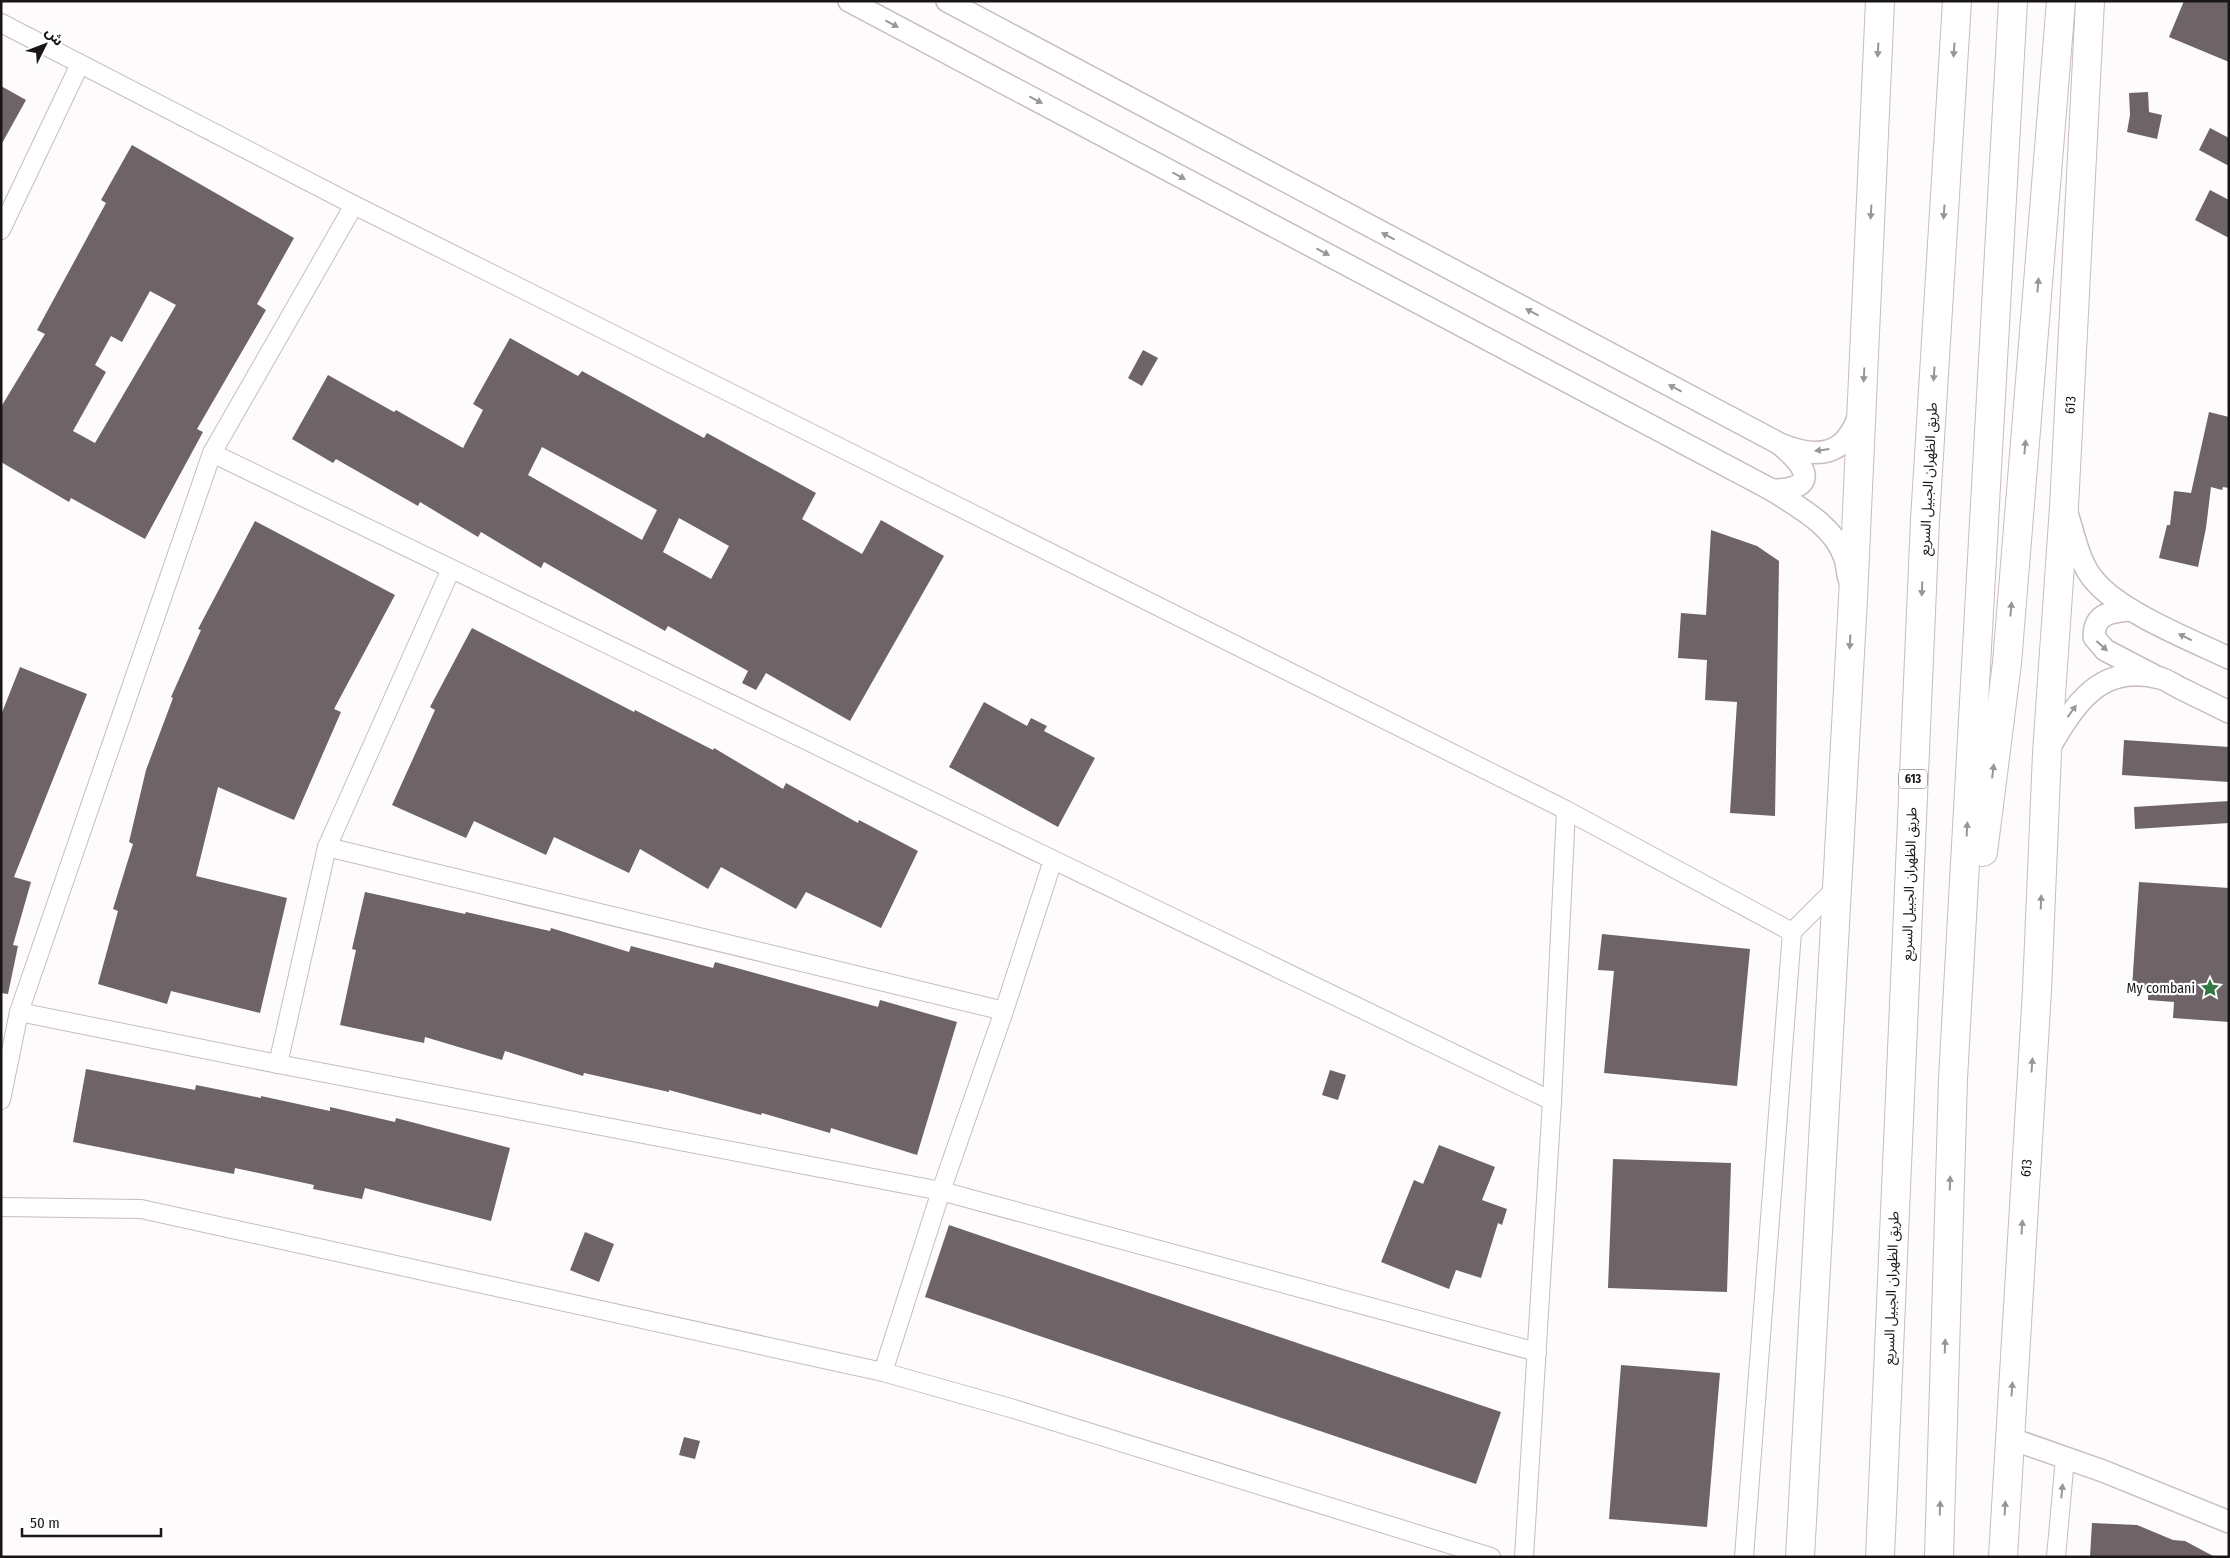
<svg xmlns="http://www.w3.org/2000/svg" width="2230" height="1558" viewBox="0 0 2230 1558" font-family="'Fira Sans Condensed','Noto Sans Arabic',sans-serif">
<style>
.building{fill:#6e6367;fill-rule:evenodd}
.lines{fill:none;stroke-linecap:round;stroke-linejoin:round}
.minor-casing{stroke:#c8bcc0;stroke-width:20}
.tertiary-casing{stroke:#c8bcc0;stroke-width:24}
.primary-casing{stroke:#c8bcc0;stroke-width:30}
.motorway-casing{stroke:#c8bcc0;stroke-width:30}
.minor{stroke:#fff;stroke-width:18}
.tertiary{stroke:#fff;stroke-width:21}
.primary{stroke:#fff;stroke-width:28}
.motorway{stroke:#fff;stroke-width:28}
.oneway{fill:#989697}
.labels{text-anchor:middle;stroke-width:4.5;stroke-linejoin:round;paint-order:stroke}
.shield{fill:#fff;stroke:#5f5c5d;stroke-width:1}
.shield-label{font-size:12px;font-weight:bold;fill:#1a1618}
.street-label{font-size:14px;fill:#1a1618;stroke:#fff}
.poi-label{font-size:14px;fill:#1a1618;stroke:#fff;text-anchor:end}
</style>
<rect width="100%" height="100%" fill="#fdfbfc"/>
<!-- building -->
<g class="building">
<polygon points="2184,1 2229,1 2229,62 2169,37"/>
<polygon points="1,86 26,100 1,145"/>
<polygon points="2148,92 2149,112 2162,115 2157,139 2127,132 2130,115 2129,93"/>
<polygon points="2210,128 2229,138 2229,166 2199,150"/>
<path d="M132 145 294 238 257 304 266 310 197 429 203 432 145 539 71 498 69 502 1 462V407L45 334 37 330 106 203 101 200ZM150 291 176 305 95 443 73 431 106 372 95 365 111 336 122 342Z"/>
<polygon points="2210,190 2229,200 2229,238 2195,220"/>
<path d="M510 338 578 376 582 371 704 438 707 433 816 493 802 519 862 554 881 520 944 556 850 721 766 673 756 690 742 683 748 671 668 626 665 631 544 562 541 568 481 532 478 537 420 502 418 506 336 459 333 463 292 439 328 375 394 412 396 410 463 448 483 410 473 404ZM542 447 657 510 642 540 528 475ZM679 518 729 546 711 579 663 552Z"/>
<polygon points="1143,350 1158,358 1142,386 1128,378"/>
<polygon points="2209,412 2229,417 2229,488 2223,487 2222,490 2211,487 2206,528 2198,567 2159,558 2167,525 2170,525 2174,491 2191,493"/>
<polygon points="255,521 395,595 334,709 341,712 294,820 218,787 196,876 287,898 260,1013 171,991 167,1004 98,984 118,911 113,909 133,844 129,842 146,770 173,698 171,697 201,630 198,629"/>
<polygon points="1711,530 1757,546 1779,561 1775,816 1730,813 1737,702 1705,700 1707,660 1678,658 1681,613 1706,615"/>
<polygon points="472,628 634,712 635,710 713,750 714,748 783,789 786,783 858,823 859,820 918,851 881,928 806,892 796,909 721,867 708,889 640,849 629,873 554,837 546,855 474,821 466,838 392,805 435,710 430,707"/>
<polygon points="20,667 87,694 14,877 31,882 13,945 18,946 8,994 1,993 1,715"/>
<polygon points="984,702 1027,726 1031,718 1047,726 1044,731 1095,758 1058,827 949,767"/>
<polygon points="2124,740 2229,747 2229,782 2122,775"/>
<polygon points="2229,801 2229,823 2135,829 2134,807"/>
<polygon points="2139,882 2229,888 2229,1022 2173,1018 2174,1002 2148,1000 2148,989 2132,988"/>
<polygon points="365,892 465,914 466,912 550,931 551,928 629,952 631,946 713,968 715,962 878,1007 880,1000 957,1022 917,1155 831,1128 830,1133 762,1113 761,1115 669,1090 669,1092 584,1073 583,1076 505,1051 502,1060 425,1037 424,1043 340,1025 356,950 352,949"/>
<polygon points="1602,934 1750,949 1737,1086 1604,1073 1614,971 1598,970"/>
<polygon points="86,1069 195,1090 196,1085 261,1098 261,1096 330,1111 330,1107 395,1122 396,1118 510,1148 491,1221 365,1188 362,1199 313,1189 314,1185 235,1168 234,1174 73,1142"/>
<polygon points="1330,1070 1346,1075 1338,1100 1322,1095"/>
<polygon points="1439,1145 1495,1167 1482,1200 1507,1209 1502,1225 1498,1223 1481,1278 1456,1270 1449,1289 1381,1262 1414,1180 1423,1184"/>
<polygon points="1613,1159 1731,1163 1727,1292 1608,1288"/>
<polygon points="949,1225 1501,1412 1476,1484 925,1297"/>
<polygon points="585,1232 614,1244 599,1282 570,1270"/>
<polygon points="1621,1365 1720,1373 1707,1527 1609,1519"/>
<polygon points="684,1437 700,1441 695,1459 679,1455"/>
<polygon points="2092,1523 2137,1525 2173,1540 2185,1541 2215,1557 2090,1557"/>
</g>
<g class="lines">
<!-- minor casing -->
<g class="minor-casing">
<g id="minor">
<polyline points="1,23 354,205 1566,810 1792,932 1744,1557"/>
<polyline points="1,230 80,64"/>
<polyline points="212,453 1552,1101"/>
<polyline points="327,847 1004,1011"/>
<polyline points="1792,932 1835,889"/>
<polyline points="19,1012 278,1064 941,1191 1537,1352"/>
<polyline points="278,1064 327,847 451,569"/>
<polyline points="1,1100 19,1012 212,453 354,205"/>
<polyline points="1,1207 141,1209 883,1372 1014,1409 1491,1557"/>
<polyline points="883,1372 941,1191 1004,1011 1053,860"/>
<polyline points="1524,1557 1552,1101 1566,810"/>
<polyline points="2056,1557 2065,1458"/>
</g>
</g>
<!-- tertiary casing -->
<g class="tertiary-casing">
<g id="tertiary">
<path d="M849 1 1772 490C1798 507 1833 525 1844 556 1847 563 1847 572 1849 579"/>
<path d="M947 1 1780 444C1817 459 1845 457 1859 415"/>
<path d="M1772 490C1815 490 1811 470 1783 447"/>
<path d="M2067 513C2074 534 2079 563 2094 580 2120 612 2191 640 2229 658"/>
<path d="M2131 610C2111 612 2094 613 2094 637L2105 650 2153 675"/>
<path d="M2048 750C2074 706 2099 662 2160 678 2167 680 2174 685 2180 688 2196 696 2213 704 2229 712"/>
<polyline points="2009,1438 2103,1471 2229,1522"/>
</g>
</g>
<!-- primary casing -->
<g class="primary-casing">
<g id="primary">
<polyline points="1800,1557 1853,599 1880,1"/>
<polyline points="2003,1557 2037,990 2047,753 2064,507 2090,1"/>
</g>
</g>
<!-- motorway casing -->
<g class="motorway-casing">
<g id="motorway">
<polyline points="1983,852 2007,663 2061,1"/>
<polyline points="1880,1557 1925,520 1957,1"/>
<polyline points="1939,1557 1953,1079 2013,1"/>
</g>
</g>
<!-- minor -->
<use href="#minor" class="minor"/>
<!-- tertiary -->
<use href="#tertiary" class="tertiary"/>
<!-- primary -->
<use href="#primary" class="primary"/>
<!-- motorway -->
<use href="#motorway" class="motorway"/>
</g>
<!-- one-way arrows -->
<defs><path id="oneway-solid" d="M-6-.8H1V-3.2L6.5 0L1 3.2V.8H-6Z" transform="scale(1.25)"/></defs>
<g class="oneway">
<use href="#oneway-solid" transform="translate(892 24) rotate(28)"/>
<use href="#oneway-solid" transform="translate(1878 50) rotate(93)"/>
<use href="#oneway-solid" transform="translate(1954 50) rotate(94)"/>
<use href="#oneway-solid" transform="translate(1036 100) rotate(28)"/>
<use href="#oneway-solid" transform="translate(1179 176) rotate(28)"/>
<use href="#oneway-solid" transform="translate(1871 212) rotate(93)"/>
<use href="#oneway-solid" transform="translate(1944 212) rotate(94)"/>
<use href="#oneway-solid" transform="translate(1388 236) rotate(-152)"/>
<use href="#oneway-solid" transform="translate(1323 252) rotate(28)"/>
<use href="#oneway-solid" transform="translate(2038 285) rotate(-85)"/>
<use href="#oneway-solid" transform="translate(1532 312) rotate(-152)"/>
<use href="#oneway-solid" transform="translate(1934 374) rotate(94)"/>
<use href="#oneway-solid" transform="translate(1864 375) rotate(93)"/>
<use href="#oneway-solid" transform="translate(1675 388) rotate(-152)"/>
<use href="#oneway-solid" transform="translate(2025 447) rotate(-85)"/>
<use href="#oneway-solid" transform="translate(1822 450) rotate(173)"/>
<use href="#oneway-solid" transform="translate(1922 589) rotate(92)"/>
<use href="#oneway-solid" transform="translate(2011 609) rotate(-85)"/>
<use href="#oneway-solid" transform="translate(2185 637) rotate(-154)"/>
<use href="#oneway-solid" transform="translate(1850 642) rotate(93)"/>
<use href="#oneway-solid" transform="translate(2102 646) rotate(42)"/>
<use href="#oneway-solid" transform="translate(2072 711) rotate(-54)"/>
<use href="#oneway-solid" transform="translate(1993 771) rotate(-83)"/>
<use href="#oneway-solid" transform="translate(1967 829) rotate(-87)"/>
<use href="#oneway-solid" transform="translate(2041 902) rotate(-88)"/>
<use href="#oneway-solid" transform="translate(2032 1065) rotate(-86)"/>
<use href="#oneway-solid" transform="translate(1950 1183) rotate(-88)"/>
<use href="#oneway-solid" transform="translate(2022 1227) rotate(-86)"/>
<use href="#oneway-solid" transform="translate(1945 1346) rotate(-88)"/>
<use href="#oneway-solid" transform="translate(2012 1389) rotate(-86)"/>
<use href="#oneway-solid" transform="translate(2062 1491) rotate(-84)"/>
<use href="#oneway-solid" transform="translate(1940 1508) rotate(-88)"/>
<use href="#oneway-solid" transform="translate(2005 1508) rotate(-87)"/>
</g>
<!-- icons -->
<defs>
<g id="sight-bare" transform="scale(1.5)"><path d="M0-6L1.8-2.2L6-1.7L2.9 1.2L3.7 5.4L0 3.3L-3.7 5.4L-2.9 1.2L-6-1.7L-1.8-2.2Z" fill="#317844" stroke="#fff" stroke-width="2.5" paint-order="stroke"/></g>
</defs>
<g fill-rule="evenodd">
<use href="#sight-bare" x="2210" y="988"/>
</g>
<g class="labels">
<!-- shield labels -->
<rect class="shield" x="1899" y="769.5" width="28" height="19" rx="4"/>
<g class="shield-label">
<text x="1913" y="783">613</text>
</g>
<!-- street labels -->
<g class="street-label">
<text transform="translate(2070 405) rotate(-87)" y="5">613</text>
<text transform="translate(1928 479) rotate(-87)" y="5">طريق الظهران الجبيل السريع</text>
<text transform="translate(1909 884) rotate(-88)" y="5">طريق الظهران الجبيل السريع</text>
<text transform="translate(2026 1168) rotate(-86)" y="5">613</text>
<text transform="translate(1891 1288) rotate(-88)" y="5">طريق الظهران الجبيل السريع</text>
</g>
<!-- poi labels -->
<g class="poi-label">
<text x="2195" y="993">My combani</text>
</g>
</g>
<!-- border -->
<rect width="2230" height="1558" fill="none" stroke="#1a1618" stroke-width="5"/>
<!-- north arrow -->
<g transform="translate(45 45) rotate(48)" stroke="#ffffff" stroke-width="4" paint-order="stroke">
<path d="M0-4L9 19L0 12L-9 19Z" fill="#1a1618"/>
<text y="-8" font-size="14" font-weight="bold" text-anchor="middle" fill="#1a1618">ش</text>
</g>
<!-- scale -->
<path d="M22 1528v8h139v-8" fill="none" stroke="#1a1618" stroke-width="2.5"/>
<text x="30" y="1528" font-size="15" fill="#1a1618" stroke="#ffffff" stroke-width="4" paint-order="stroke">50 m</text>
</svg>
